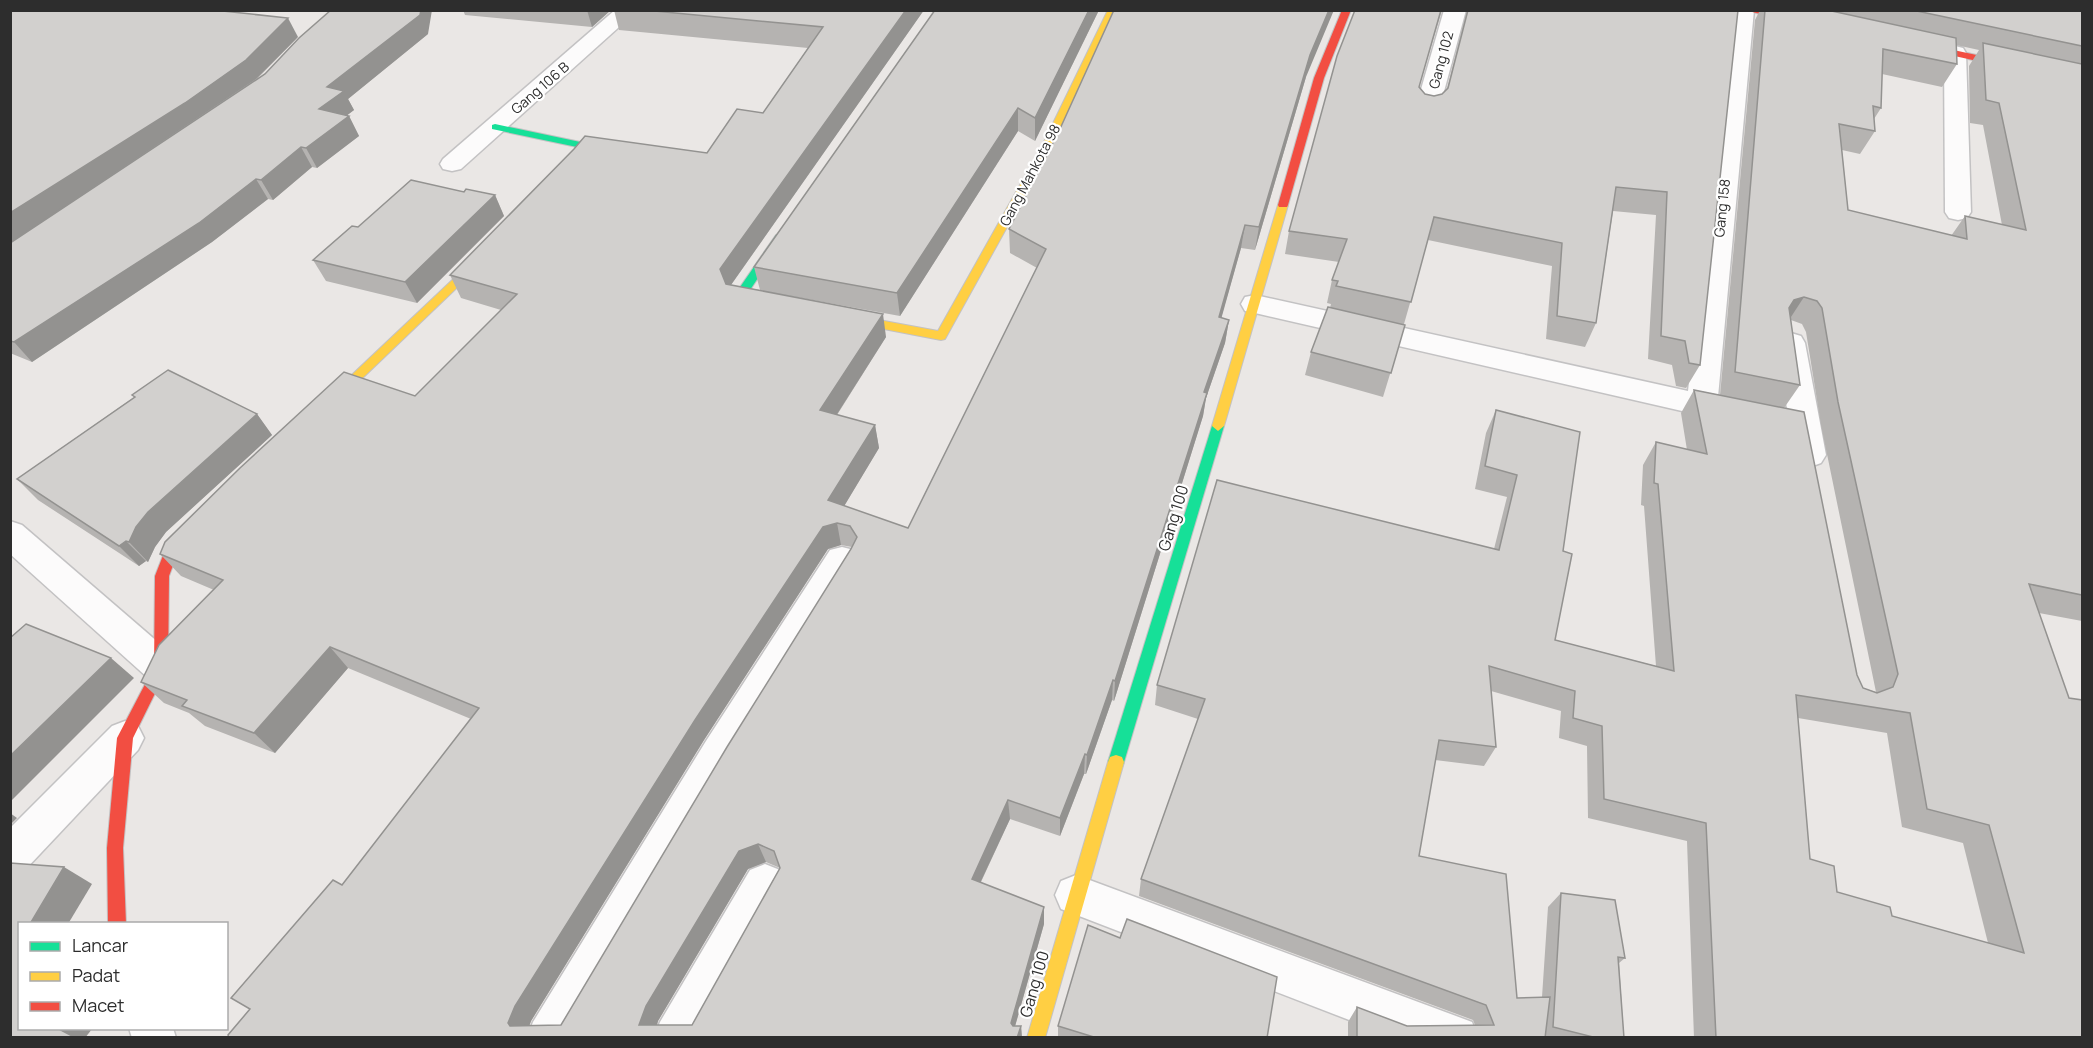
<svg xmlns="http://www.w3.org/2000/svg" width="2093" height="1048" viewBox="0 0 2093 1048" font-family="Manrope,sans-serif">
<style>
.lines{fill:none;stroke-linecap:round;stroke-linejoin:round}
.street-casing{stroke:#c3c2c3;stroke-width:3}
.fast-casing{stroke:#c3c2c3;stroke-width:2}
.slow-casing{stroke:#c3c2c3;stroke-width:2}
.jam-casing{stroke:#c3c2c3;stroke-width:2}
.street{fill:#fcfbfb;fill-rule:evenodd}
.fast{fill:#16e098;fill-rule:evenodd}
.slow{fill:#ffcf43;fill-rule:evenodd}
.jam{fill:#f24e42;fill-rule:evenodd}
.wall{fill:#b5b3b1;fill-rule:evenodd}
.shaded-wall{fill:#939290}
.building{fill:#d2d0ce;stroke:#939290;stroke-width:1.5;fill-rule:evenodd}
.labels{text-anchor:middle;stroke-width:4.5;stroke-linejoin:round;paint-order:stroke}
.far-street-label{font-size:14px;fill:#2d2d2d;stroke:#fff}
.street-label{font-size:16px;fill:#2d2d2d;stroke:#fff}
</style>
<rect width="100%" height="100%" fill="#eae7e5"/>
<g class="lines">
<!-- street casing -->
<g class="street-casing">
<g id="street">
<polygon points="615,10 638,10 461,169 452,171 443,169 440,164 443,159"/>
<polygon points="1444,10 1466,10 1439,110 1435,115 1427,117 1419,115 1415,110"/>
<polygon points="1732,10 1754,10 1718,397 1741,403 1745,411 1741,419 1730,422 1255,313 1245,311 1241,304 1245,297 1255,295 1688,391"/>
<polygon points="1955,46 1963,48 1966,53 1971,212 1967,218 1958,220 1949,218 1945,212 1944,53 1947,48"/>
<polygon points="1791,333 1801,336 1805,343 1826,455 1821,463 1810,467 1799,463 1794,455 1777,343 1781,336"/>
<polygon points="10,521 22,525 174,656 179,667 174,678 161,682 148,678 10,554"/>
<polygon points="842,547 854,550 859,560 854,570 734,765 574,1038 527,1038 533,1022 706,741 830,550"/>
<polygon points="125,721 138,726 144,738 138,750 24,871 10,876 10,828 112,726"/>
<polygon points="765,864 780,870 786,884 701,1038 654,1038 660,1022 750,870"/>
<polygon points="1076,875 1456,1016 1472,1022 1478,1038 1396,1038 1061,909 1055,895 1061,881"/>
<polygon points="129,1028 173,1028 176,1038 132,1038"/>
</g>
</g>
<!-- fast casing -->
<g class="fast-casing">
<g id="fast">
<polygon points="495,124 585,143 588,153 564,180 556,180 556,176 578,153 577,147 492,129 492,125"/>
<polygon points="780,234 785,237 748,293 748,296 776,301 782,305 776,309 739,302 736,293 776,235"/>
<polygon points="1218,421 1224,426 1124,762 1122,767 1116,769 1110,767 1108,762 1212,426"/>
</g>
</g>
<!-- slow casing -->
<g class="slow-casing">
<g id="slow">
<polygon points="1108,10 1117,10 1053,144 945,339 941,340 837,320 835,317 841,313 938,331 1043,144"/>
<polygon points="1283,202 1288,205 1224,426 1218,431 1212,426 1278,205"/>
<polygon points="487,250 492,253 491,255 328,411 320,411 318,408 320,405 483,251"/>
<polygon points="1116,755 1122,757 1124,762 1045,1038 1027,1038 1108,762 1110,757"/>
</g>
</g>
<!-- jam casing -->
<g class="jam-casing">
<g id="jam">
<polygon points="1342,10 1351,10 1324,78 1288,205 1287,207 1279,207 1278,205 1314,78"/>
<polygon points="1744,10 1763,10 1806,21 1802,24"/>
<polygon points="1912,41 2082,78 2082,84 1909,46 1909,42"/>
<polygon points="197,522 202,523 204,527 175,560 169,576 168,667 133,738 123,848 126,924 108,924 107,848 117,738 154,667 155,576 164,553 192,523"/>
</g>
</g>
<!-- street -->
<use href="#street" class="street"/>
<!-- fast -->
<use href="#fast" class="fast"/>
<!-- slow -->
<use href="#slow" class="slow"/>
<!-- jam -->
<use href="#jam" class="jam"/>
</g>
<!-- wall -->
<g class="wall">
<polygon points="463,10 611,10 592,27 465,15"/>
<path d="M614 10H924L731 285 760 290 754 267 935 10H1099L1035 141 1018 131 900 316 763 291 886 337 837 415 875 425 879 448 844 506 908 528 1037 268 1010 253 1009 229 1306 77 1255 250 1241 248 1221 318 1229 320 1225 343 1206 398 1203 416 1114 701 1112 700 1086 774H1084L1060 836 1010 819 981 882 1044 924 1015 1026H1021L1022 1038H229L342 885 471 719 348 668 275 753 205 726 189 713 164 703 141 682 214 590 181 576 160 554 415 396 501 310 461 298 450 275 707 153 763 113 808 48 619 30ZM841 545 852 547 561 1025 529 1026 531 1021 704 740 828 549ZM766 862 780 868 692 1025H657L658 1021 748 869Z"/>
<polygon points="1442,10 1419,87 1425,94 1434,96 1442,94 1447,89 1467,10 1738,10 1700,365 1686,388 1676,386 1672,365 1648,359 1656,215 1613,211 1596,323 1585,347 1546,339 1552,266 1428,240 1404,324 1405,325 1383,397 1305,375 1311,352 1330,308 1331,304 1327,303 1332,280 1339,262 1285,254 1289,231"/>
<path d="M1760 10H2082V621L2039 613 2082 1038H1694L1687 841 1588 818 1587 746 1559 738 1561 711 1491 691 1496 747 1484 766 1435 760 1419 856 1517 998 1542 997 1548 907 1561 893 1625 958 1619 963 1624 1038H1348V1022L1357 1007 1407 1026 1475 1025 1473 1020 1139 896 1141 879 1198 719 1155 705 1157 685 1494 549 1507 497 1475 489 1486 433 1496 410 1563 551 1555 640 1656 666 1644 506 1641 505 1643 465 1656 442 1687 450 1681 413 1694 390 1720 395 1755 20ZM1956 45 1979 50 1969 66 1970 123 1983 125 2002 225 1965 216 1951 236 1848 210 1842 150 1860 154 1875 131 1874 119 1881 108 1882 74 1942 87 1957 64ZM1791 320 1802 324 1806 332 1821 425 1876 692 1863 688 1857 675 1784 408 1800 385ZM1798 718 1887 733 1902 827 1963 843 1988 943 1892 916 1837 892 1810 859Z"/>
<polygon points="428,34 348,99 354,110 346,116 349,116 359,136 317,168 312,167 273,200 268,199 212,242 32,362 10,353 10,243 298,37 258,78"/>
<polygon points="464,192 495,195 504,216 417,303 326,281 313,260 358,227"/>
<polygon points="132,395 257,414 272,435 166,532 155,547 148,562 146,561 139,566 38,500 17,479 134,397"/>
<polygon points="1058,1026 1267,1038 1058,1038"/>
</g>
<!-- shaded-wall -->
<g class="shaded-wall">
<polygon points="421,10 432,10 428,34 348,99 354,110 329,129 319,109 327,87"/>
<polygon points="587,10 611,10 592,27"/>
<polygon points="906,10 924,10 726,292 720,269"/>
<polygon points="1089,10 1099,10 1035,141 1035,118"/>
<polygon points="1329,10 1334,10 1306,77 1255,250 1259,227 1310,55"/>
<polygon points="288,18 298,37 256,79 10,243 10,213"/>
<polygon points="1018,108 1018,131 900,316 897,293"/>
<polygon points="349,116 359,136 317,168 306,148"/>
<polygon points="301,147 312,167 273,200 261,180"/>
<polygon points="256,179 268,199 212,242 32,362 14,342"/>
<polygon points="495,195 504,216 417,303 405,282"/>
<polygon points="1245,225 1241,248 1215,341 1219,317"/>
<polygon points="1804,297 1789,320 1779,323 1794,300"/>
<polygon points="883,314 886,337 825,433 820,410"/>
<polygon points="1229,320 1225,343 1206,398 1203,416 1114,701 1115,681 1204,392"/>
<polygon points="257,414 272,435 166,532 155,547 148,562 129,542 136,527 148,512"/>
<polygon points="875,425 879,448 834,523 828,500"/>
<polygon points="837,523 841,545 828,549 704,740 531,1021 525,1038 510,1026 508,1023 515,1006 695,720 823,527"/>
<polygon points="126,541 146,561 139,566 119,546"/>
<polygon points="330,647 348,668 275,753 254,733"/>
<polygon points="111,658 134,678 10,802 10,756"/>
<polygon points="1113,680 1112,700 1086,774 1087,755"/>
<polygon points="1085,754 1084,774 1060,836 1060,818"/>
<polygon points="1008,800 1010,819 974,896 972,879"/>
<polygon points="10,813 17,818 10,825"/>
<polygon points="758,844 766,862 748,869 658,1021 653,1038 639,1025 646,1006 739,851"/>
<polygon points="64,867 92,884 68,924 30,924"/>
<polygon points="1044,907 1044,924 1012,1037 1011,1023"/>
<polygon points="1021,1026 1022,1038 1017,1038"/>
<polygon points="59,1029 92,1029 85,1038 76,1038"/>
</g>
<!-- building -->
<g class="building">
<polygon points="10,10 213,10 288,18 246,60 185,103 10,213"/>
<polygon points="331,10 421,10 420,15 327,87 344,91 319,109 349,116 306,148 301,147 261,180 256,179 199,223 14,342 10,341 10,243 265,74 299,38"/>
<path d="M644 10H906L720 269 726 284 883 314 820 410 875 425 828 500 908 528 1046 249 1009 229 1059 131 1114 10H1329L1310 55 1259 227 1245 225 1219 317 1229 320 1204 392 1207 393 1115 681 1113 680 1087 755 1085 754 1060 818 1008 800 972 879 1044 907 1011 1023 1013 1026H1021L1017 1038H229L228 1035 250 1009 231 998 333 880 342 885 479 708 330 647 254 733 182 706 187 700 141 682 159 645 223 580 160 554 165 542 240 468 344 372 415 396 517 294 450 275 574 149 585 136 707 153 737 109 763 113 823 27ZM837 523 850 526 857 537 851 549 727 747 561 1025 510 1026 508 1023 515 1006 695 720 823 527ZM758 844 774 851 780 868 692 1025H639L646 1006 739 851Z"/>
<polygon points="935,10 1089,10 1035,118 1018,108 897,293 754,267"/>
<polygon points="1355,10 1441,10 1419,87 1425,94 1434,96 1442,94 1448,88 1468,10 1738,10 1700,365 1689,363 1685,341 1661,336 1667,192 1616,187 1596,323 1557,316 1562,243 1434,217 1411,302 1336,286 1338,281 1332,280 1347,239 1289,231 1337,56"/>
<path d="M1765 10H1827L1956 38 1957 64 1883 49 1881 108 1873 106 1875 131 1839 124 1848 210 1967 239 1965 216 2026 230 1999 103 1986 100 1983 43 2082 64V595L2029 584 2069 698 2082 700V1038H1716L1706 823 1604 799 1602 726 1573 718 1575 691 1489 666 1496 747 1439 740 1419 856 1506 874 1517 998 1550 997 1545 1038H1357V1007L1407 1026 1494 1025 1486 1005 1141 879 1205 699 1157 685 1217 480 1499 550 1517 475 1485 466 1496 410 1580 432 1563 551 1572 554 1555 640 1674 671 1658 484 1654 483 1656 442 1707 454 1694 390 1804 412 1857 675 1863 688 1877 693 1893 687 1898 674 1838 402 1822 308 1817 301 1804 297 1794 300 1789 308 1800 385 1735 372ZM1796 695 1910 713 1927 809 1989 825 2024 953 1892 916 1890 907 1837 892 1834 866 1810 859Z"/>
<polygon points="1912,10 2082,10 2082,46"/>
<polygon points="411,180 464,192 466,189 495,195 405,282 313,260 352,226 358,227"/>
<polygon points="1328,307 1405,325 1391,373 1311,352"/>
<polygon points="168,370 257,414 148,512 136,527 129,542 126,541 119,546 17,479 135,397 132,395"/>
<polygon points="26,624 111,658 10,756 10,638"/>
<polygon points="10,863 64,867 30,924 20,924 20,940 19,942 20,942 20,1029 59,1029 76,1038 10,1038"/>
<polygon points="1561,893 1615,900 1625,958 1618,957 1624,1038 1597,1038 1553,1027"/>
<polygon points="1127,919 1277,977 1267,1038 1097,1038 1058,1026 1088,925 1120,938"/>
</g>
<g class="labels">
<!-- far-street labels -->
<g class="far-street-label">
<text transform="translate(1441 60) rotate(-75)" y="5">Gang 102</text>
<text transform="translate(540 88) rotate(-41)" y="5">Gang 106 B</text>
<text transform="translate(1030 175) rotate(-62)" y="5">Gang Mahkota 98</text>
<text transform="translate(1722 208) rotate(-84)" y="5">Gang 158</text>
</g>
<!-- street labels -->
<g class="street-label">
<text transform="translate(1173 518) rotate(-73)" y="6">Gang 100</text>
<text transform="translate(1034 984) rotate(-74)" y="6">Gang 100</text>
</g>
</g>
<!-- border -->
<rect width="2093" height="1048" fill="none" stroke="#2d2d2d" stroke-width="24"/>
<!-- legend -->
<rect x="18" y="922" width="210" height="108" fill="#ffffff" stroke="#ababab" stroke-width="1.5"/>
<rect x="30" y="942" width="30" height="9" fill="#16e098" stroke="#ababab" stroke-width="1.5"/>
<text x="72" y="952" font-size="18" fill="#2d2d2d">Lancar</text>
<rect x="30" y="972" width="30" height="9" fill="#ffcf43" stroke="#ababab" stroke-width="1.5"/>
<text x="72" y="982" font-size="18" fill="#2d2d2d">Padat</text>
<rect x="30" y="1002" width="30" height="9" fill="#f24e42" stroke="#ababab" stroke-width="1.5"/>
<text x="72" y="1012" font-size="18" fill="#2d2d2d">Macet</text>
</svg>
